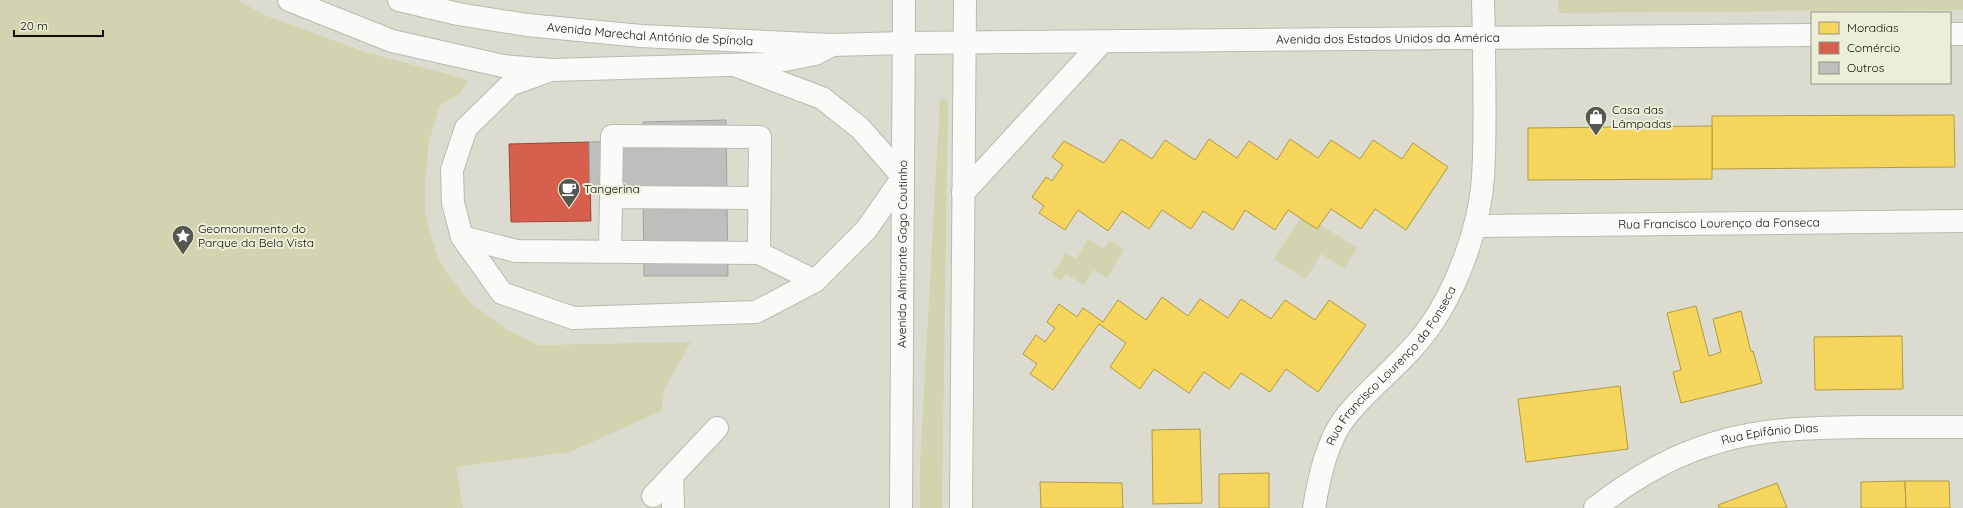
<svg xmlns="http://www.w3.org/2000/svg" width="1963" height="508" viewBox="0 0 1963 508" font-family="Quicksand,sans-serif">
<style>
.green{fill:#d2d4af}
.homes{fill:#f6d55c;stroke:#b19a43}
.shops{fill:#d6604d;stroke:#9a4838}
.building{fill:#bcbfbc;stroke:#a0a3a0}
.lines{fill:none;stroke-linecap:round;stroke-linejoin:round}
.minor-casing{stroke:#babab1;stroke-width:24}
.major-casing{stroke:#babab1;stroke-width:24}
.highway-casing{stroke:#babab1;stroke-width:24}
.minor{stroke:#fafaf8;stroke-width:22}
.major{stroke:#fafaf8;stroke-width:22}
.highway{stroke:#fafaf8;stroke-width:22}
.labels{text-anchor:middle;stroke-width:4;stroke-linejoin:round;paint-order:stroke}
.street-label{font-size:12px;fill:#0f0f08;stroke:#eceed7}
.poi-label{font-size:12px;fill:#0f0f08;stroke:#eceed7;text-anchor:start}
</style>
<rect width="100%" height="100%" fill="#dbdccf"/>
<!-- green -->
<g class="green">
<polygon points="0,0 238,0 262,14 365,52 469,80 460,94 440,105 429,142 425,182 425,214 436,253 446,272 471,303 509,331 539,345 691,342 665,388 661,411 570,452 456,467 463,508 0,508"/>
<polygon points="1558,0 1963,0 1963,10 1559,13"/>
<polygon points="940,99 948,99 942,508 920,508 920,463"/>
<polygon points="1303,213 1357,248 1344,269 1321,254 1306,279 1274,259"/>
<polygon points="1088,239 1103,249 1109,240 1124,250 1107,278 1093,270 1084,285 1066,274 1061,281 1052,275 1066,253 1076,259"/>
</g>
<!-- homes -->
<g class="homes">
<polygon points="1954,115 1955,167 1712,169 1712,116"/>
<polygon points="1712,126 1712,179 1528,180 1528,128"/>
<polygon points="1121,139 1152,159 1165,140 1195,160 1209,139 1237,158 1249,141 1277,160 1290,139 1318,158 1331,140 1360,159 1373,140 1402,159 1413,143 1448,167 1406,230 1375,209 1361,229 1331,209 1317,229 1288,210 1275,230 1245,210 1233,230 1203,211 1191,229 1162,210 1149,229 1122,211 1108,231 1078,210 1065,230 1039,213 1044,206 1032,197 1046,177 1052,181 1063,165 1052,157 1064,141 1104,163"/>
<polygon points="1162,297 1188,316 1200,299 1228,318 1241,299 1271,319 1285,300 1315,320 1329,300 1366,325 1318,392 1286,369 1270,392 1241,373 1229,389 1204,372 1189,393 1154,369 1140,389 1110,367 1126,343 1099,324 1053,390 1030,374 1037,364 1023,354 1036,335 1045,342 1055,328 1047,322 1059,304 1077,317 1083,308 1103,322 1118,300 1146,320"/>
<polygon points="1696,306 1709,356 1721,352 1713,319 1741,311 1751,352 1753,351 1762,383 1681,403 1673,372 1681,370 1667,313"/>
<polygon points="1902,336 1903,389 1815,390 1814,337"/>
<polygon points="1620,386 1628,449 1526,462 1518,399"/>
<polygon points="1200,429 1202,503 1153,504 1152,430"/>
<polygon points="1269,473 1269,508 1219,508 1219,474"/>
<polygon points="1905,481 1906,508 1861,508 1861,482"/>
<polygon points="1905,481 1949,481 1950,508 1906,508"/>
<polygon points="1040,482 1122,483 1123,508 1041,508"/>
<polygon points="1777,483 1787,508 1719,508 1718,505"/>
</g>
<!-- shops -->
<polygon class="shops" points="589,142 591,221 511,222 509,144"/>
<!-- building -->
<polygon class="building" points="726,120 728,276 644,276 643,192 590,191 589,142 643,141 643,122"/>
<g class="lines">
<!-- minor casing -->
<g class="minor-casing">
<g id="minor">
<polyline points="611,197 612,136 760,137 759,253"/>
<path id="s1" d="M1475 226 1963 221"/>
<polyline points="462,237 516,251 759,253 815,281"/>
<polyline points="610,251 611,197 759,198"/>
<polyline points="672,476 673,508"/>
<polyline points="653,496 717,428"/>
<path id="s2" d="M1314 508C1319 478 1327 439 1347 415 1372 385 1405 361 1428 329 1457 289 1480 226 1483 177 1486 131 1484 84 1484 38"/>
<path id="s3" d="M1595 508C1631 480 1670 456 1715 443 1762 428 1810 428 1859 427 1894 427 1928 427 1963 427"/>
</g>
</g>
<!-- major casing -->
<g class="major-casing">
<g id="major">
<polyline points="1483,0 1484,38"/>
<polyline points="1950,34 1963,34"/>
<path id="s4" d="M904 43 1812 35"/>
<polyline points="737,66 822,98 860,128 903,177"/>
<polyline points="551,70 510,85 466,128 452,170 453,203 462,237 502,293 573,318 756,312 815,281 866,230 903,177"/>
<polyline points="963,193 1102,42"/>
<path id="s5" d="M901 508 904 0"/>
<polyline points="961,508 965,0"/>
</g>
</g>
<!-- highway casing -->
<g class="highway-casing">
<g id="highway">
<polyline points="289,0 392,41 503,66 551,70 764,64 815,54 832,45"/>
<path id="s6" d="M399 0 458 14 527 25 641 36 832 45 904 43"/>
</g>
</g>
<!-- minor -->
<use href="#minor" class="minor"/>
<!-- major -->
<use href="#major" class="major"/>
<!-- highway -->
<use href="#highway" class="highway"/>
</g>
<!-- icons -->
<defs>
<g id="shop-pin" transform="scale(1.15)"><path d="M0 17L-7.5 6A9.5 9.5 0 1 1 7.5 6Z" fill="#56574e" stroke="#eceed7"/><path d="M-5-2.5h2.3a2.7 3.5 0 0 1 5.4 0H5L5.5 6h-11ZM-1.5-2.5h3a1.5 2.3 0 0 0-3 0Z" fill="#fff"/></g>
<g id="cafe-pin" transform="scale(1.15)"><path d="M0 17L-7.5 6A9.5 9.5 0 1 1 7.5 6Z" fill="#56574e" stroke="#eceed7"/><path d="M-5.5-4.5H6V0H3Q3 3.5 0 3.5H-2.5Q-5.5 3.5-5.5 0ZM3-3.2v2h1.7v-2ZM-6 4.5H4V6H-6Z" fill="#fff"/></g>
<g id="sight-pin" transform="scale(1.15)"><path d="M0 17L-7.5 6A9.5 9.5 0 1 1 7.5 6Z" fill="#56574e" stroke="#eceed7"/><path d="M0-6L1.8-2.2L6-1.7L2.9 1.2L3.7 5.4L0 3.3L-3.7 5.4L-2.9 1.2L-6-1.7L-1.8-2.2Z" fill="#fff"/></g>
</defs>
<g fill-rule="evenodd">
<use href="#shop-pin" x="1596" y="117"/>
<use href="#cafe-pin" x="569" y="189"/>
<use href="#sight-pin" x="183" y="236"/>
</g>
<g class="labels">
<!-- street labels -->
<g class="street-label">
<text dy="4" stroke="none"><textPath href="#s6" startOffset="254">Avenida Marechal António de Spínola</textPath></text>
<text dy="4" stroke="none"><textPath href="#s4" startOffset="484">Avenida dos Estados Unidos da América</textPath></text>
<text dy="4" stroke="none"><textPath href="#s1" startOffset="244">Rua Francisco Lourenço da Fonseca</textPath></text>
<text dy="4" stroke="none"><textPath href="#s5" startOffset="254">Avenida Almirante Gago Coutinho</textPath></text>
<text dy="4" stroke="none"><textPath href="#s2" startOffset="166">Rua Francisco Lourenço da Fonseca</textPath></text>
<text dy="4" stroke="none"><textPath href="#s3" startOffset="193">Rua Epifânio Dias</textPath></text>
</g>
<!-- poi labels -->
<g class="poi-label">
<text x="1612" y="114">Casa das<tspan x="1612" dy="14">Lâmpadas</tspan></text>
<text x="584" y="193">Tangerina</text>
<text x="198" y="233">Geomonumento do<tspan x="198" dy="14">Parque da Bela Vista</tspan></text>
</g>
</g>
<!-- legend -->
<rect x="1811" y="12" width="140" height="72" fill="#eceed7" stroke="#949584"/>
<rect x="1819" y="22" width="20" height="12" fill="#f6d55c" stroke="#949584"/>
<text x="1847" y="32" font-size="12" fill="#0f0f08">Moradias</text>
<rect x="1819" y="42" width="20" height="12" fill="#d6604d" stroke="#949584"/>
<text x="1847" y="52" font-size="12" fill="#0f0f08">Comércio</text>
<rect x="1819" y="62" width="20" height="12" fill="#bcbfbc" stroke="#949584"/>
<text x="1847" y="72" font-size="12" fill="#0f0f08">Outros</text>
<!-- scale -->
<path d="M14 30v6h89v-6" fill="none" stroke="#0f0f08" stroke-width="2"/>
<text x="20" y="30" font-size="12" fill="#0f0f08" stroke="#eceed7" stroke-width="3" paint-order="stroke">20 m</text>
</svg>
